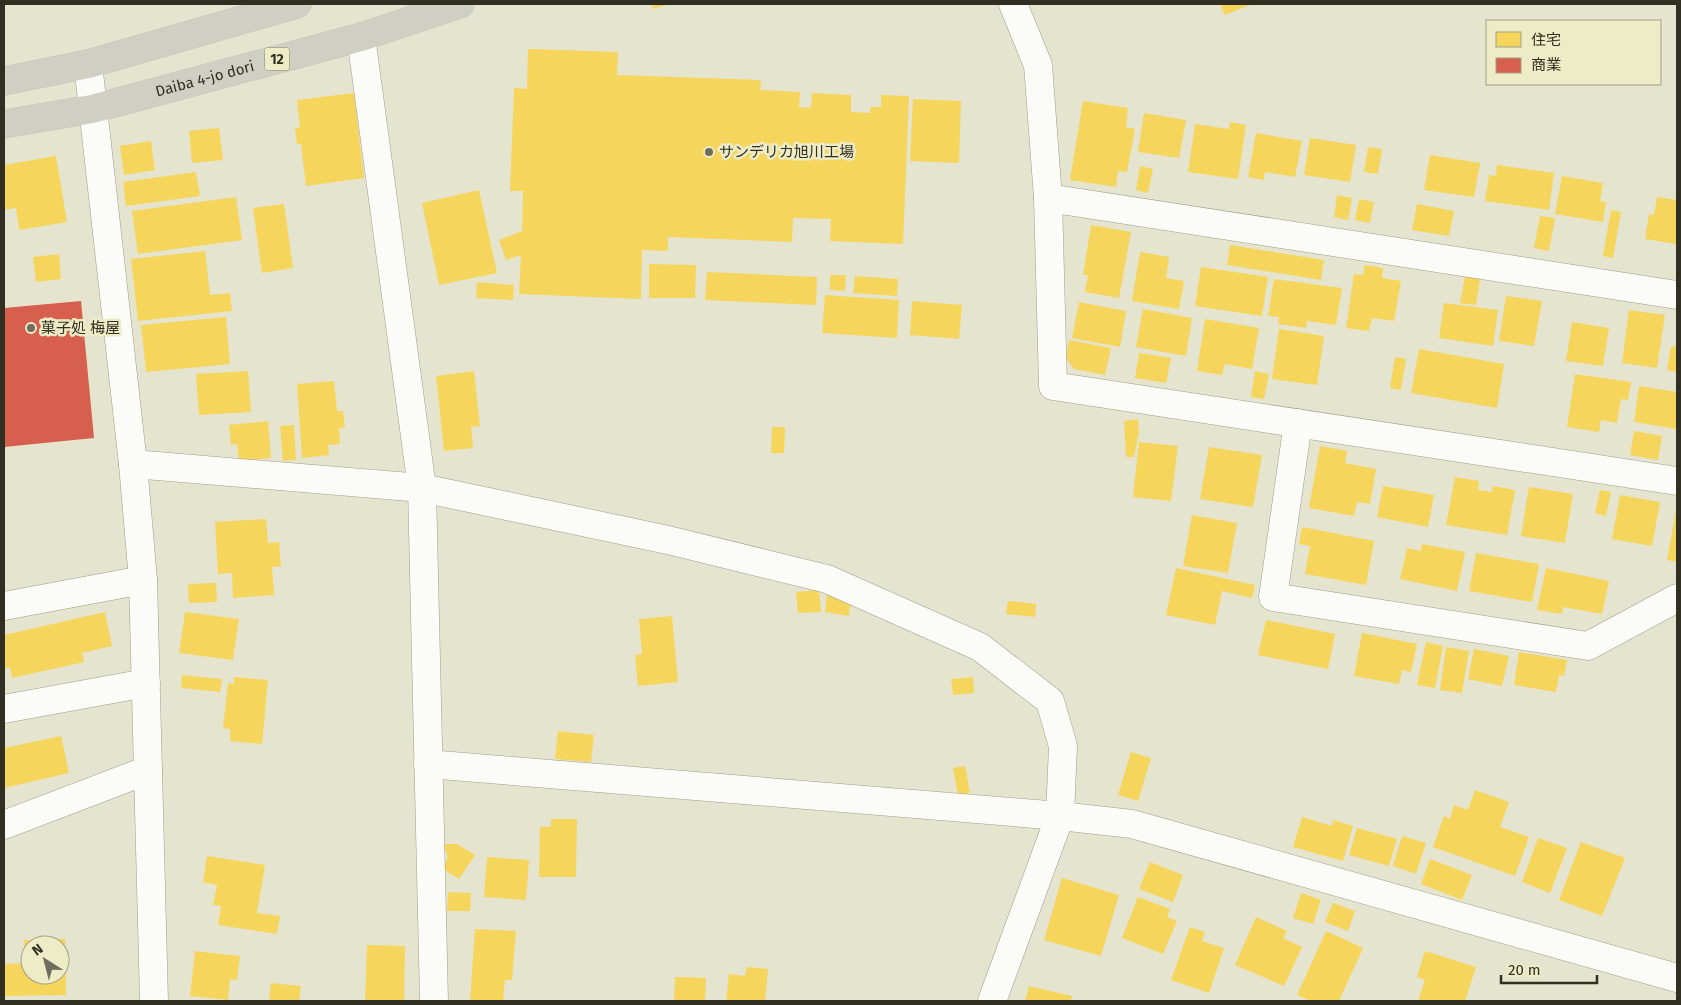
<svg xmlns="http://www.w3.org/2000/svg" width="1681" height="1005" viewBox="0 0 1681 1005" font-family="'Fira Sans','Noto Sans JP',sans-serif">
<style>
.homes{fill:#f6d55c;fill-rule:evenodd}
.shops{fill:#d6604d}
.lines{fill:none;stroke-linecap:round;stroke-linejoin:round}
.minor-casing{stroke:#9e9d8d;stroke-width:29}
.highway-casing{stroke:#c4c4b9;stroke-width:29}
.minor{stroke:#fbfbf8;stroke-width:28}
.highway{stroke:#cfcfc3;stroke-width:28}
.poi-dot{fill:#6f6e5e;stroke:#edecc7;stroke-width:2}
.labels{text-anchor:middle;stroke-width:5;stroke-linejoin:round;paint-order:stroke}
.shield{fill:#edecc7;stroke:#696853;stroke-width:1}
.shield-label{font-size:14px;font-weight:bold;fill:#302f21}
.street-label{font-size:15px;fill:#302f21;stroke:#edecc7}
.poi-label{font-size:15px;fill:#302f21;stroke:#edecc7;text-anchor:start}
</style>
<rect width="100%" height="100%" fill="#e5e4cf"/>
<!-- homes -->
<g class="homes">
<polygon points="652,4 669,4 653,9"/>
<polygon points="1220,4 1252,4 1225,15"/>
<polygon points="528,49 618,52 617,75 761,80 760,90 800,92 799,107 811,108 812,93 851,95 851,112 870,113 870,107 881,107 881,95 909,96 903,244 830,241 831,219 793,218 792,242 668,237 668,251 642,250 641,299 519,294 521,255 506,260 499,240 522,231 523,191 510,191 514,88 527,89"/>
<polygon points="354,93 364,178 306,186 301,144 297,144 295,128 300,127 297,100"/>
<polygon points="913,99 961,101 959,163 910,161"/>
<polygon points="1083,101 1128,108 1126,127 1135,129 1127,172 1118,171 1116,187 1070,180"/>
<polygon points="1144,113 1186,120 1179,158 1138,152"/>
<polygon points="1230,122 1246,125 1238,179 1188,172 1195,124 1229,129"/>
<polygon points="219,128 223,160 192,163 189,131"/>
<polygon points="1256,133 1302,141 1295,177 1265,172 1264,180 1248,177"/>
<polygon points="1310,138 1356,145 1350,182 1304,175"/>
<polygon points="151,141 155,170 124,175 120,146"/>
<polygon points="1368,147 1382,149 1378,174 1364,172"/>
<polygon points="1430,155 1480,163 1474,197 1424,190"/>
<polygon points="56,156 67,222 19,230 16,208 4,210 4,165"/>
<polygon points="1497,165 1554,173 1549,210 1485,201 1489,175 1496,176"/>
<polygon points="1140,166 1153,169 1148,193 1136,190"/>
<polygon points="196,172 200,196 126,206 123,182"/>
<polygon points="1562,176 1603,183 1600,201 1606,202 1603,222 1555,214"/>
<polygon points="479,190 497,273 439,285 422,203"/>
<polygon points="1337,195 1352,198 1348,220 1334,217"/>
<polygon points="236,197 242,240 138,254 132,211"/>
<polygon points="1657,197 1677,200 1677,244 1645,239 1649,214 1654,215"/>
<polygon points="1359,199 1374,202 1370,223 1355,220"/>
<polygon points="284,204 293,268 262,273 253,208"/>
<polygon points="1417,204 1454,211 1449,236 1412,230"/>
<polygon points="1611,210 1621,212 1613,258 1603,256"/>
<polygon points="1540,216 1555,218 1549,251 1534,248"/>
<polygon points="1091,225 1131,232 1119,298 1085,292 1088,275 1083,275"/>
<polygon points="1230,245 1324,260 1321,280 1227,265"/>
<polygon points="205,251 210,295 230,293 232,311 138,321 131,259"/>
<polygon points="1140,252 1169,257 1166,278 1184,281 1179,309 1132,301"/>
<polygon points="59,254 61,279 36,282 33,257"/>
<polygon points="649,264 696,265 695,298 649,298"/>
<polygon points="1365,265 1383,268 1382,278 1401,281 1394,321 1372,318 1369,331 1346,328 1354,274 1363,275"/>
<polygon points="1201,267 1268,277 1262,316 1195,306"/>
<polygon points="707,272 817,277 816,305 705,300"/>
<polygon points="830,275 846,275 845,291 830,290"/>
<polygon points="855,276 898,279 897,296 853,293"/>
<polygon points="1465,276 1480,279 1476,305 1460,303"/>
<polygon points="1274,279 1342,288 1336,325 1307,321 1306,328 1278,324 1279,317 1268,316"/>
<polygon points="477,282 514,285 513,300 476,298"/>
<polygon points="825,295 899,300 897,338 822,333"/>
<polygon points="1506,296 1542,301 1534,346 1499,341"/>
<polygon points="912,301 962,305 959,339 910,335"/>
<polygon points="1079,302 1126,311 1120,347 1072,338"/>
<polygon points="1444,303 1498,310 1493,346 1439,338"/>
<polygon points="1143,309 1192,318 1186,356 1136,347"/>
<polygon points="1629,310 1665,315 1657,368 1622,363"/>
<polygon points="226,317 230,364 146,372 141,325"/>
<polygon points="1205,319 1259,328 1252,369 1225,364 1222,375 1197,371"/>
<polygon points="1572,322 1609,328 1603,366 1566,361"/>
<polygon points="1279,329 1324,336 1317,385 1272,379"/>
<polygon points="1069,340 1111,348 1105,375 1074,369 1066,358"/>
<polygon points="1671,346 1677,347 1677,372 1667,370"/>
<polygon points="1419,349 1504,364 1497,408 1411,393"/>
<polygon points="1139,353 1171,358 1166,383 1135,378"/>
<polygon points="1395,357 1406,359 1401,390 1390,388"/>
<polygon points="248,371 251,412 199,415 196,374"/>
<polygon points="474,371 480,426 471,427 473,448 444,451 436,376"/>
<polygon points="1255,371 1269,374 1264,399 1251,397"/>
<polygon points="1575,374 1631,382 1628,400 1621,399 1617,423 1601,420 1599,432 1567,427"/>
<polygon points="334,381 337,411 343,411 345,427 339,428 340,444 328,445 329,455 302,458 297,384"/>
<polygon points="1639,386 1677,392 1677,429 1634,422"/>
<polygon points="1138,419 1139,432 1134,457 1126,457 1124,421"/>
<polygon points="268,421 271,458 239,461 237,444 231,445 229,425"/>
<polygon points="294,425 296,460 283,461 280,426"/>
<polygon points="772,427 785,427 784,453 771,453"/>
<polygon points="1634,431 1662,436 1658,460 1630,455"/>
<polygon points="1139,442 1178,446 1171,501 1133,497"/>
<polygon points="1320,446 1347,451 1345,463 1376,469 1370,504 1357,502 1354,516 1309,508"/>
<polygon points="1209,447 1262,455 1253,507 1200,499"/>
<polygon points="1455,477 1479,481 1478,490 1492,492 1493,486 1515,490 1507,535 1446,525"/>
<polygon points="1383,486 1434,495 1428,527 1377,517"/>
<polygon points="1529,487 1573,494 1565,543 1521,536"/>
<polygon points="1600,490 1611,492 1606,516 1595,513"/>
<polygon points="1620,495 1660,502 1652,546 1612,539"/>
<polygon points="1676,510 1677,510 1677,562 1667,560"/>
<polygon points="1192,515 1237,523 1228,573 1183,566"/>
<polygon points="266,519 268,543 279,542 281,566 272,567 274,595 233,598 232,573 218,574 215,522"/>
<polygon points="1302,527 1374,541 1366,585 1305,574 1310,546 1299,544"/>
<polygon points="1422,544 1465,552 1457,591 1400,579 1407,548 1421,551"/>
<polygon points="1476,553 1539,564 1532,602 1469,591"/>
<polygon points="1176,568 1255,585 1252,598 1222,591 1215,625 1166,615"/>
<polygon points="1546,568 1609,581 1602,614 1563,607 1562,614 1537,610"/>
<polygon points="216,583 217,602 189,603 188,584"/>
<polygon points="819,590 821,612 798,613 796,592"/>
<polygon points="827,595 851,599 849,616 825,612"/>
<polygon points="1008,601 1036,604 1035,617 1006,614"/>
<polygon points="105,612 112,646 82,653 84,662 12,678 10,667 4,669 4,635"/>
<polygon points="185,612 239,619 233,660 179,653"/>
<polygon points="672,616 678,682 638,686 635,655 642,654 639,619"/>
<polygon points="1266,620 1335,634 1328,669 1258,655"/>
<polygon points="1362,633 1417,644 1411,672 1402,670 1399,684 1354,676"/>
<polygon points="1426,642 1443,646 1435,688 1417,685"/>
<polygon points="1446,647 1469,651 1462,693 1440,690"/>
<polygon points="1474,649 1509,656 1502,686 1468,679"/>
<polygon points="1519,652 1567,660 1564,676 1559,675 1556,692 1514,685"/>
<polygon points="182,675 222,679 220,692 181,688"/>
<polygon points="234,677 268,680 262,744 230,741 230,729 223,728 228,683 234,684"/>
<polygon points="973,677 974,693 953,695 951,679"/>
<polygon points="558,731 594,735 591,762 555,759"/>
<polygon points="61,736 69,773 4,788 4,748"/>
<polygon points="1131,752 1151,758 1138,801 1118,795"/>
<polygon points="965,766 970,793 958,795 953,768"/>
<polygon points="1475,790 1509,802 1500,827 1529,837 1515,876 1433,847 1444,816 1450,819 1454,805 1468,810"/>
<polygon points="1302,817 1332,826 1333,820 1353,826 1343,861 1293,847"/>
<polygon points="551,819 577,819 576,877 539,877 540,827 551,827"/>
<polygon points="1357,828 1397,839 1389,866 1349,855"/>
<polygon points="1402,836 1426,843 1416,874 1393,866"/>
<polygon points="1538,838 1567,848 1550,893 1522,882"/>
<polygon points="1581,842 1625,858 1602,916 1559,900"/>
<polygon points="443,844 457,844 475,855 459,879 441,868 448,858"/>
<polygon points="207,856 265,865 257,913 280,916 277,934 218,925 221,906 213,905 217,885 203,882"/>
<polygon points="487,857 529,860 526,900 484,897"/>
<polygon points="1430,859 1472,875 1462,900 1421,884"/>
<polygon points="1150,862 1183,875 1173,902 1139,889"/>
<polygon points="1062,878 1119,895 1101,956 1044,940"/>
<polygon points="448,892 471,893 470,911 447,911"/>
<polygon points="1301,893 1321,900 1313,924 1293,918"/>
<polygon points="1138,897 1170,909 1167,917 1177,921 1163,954 1122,938"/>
<polygon points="1333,903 1355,911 1348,931 1325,922"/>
<polygon points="1256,917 1287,931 1283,938 1302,947 1284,986 1235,965"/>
<polygon points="1190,927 1205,932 1202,941 1224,948 1209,993 1171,980"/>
<polygon points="475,929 516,931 512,980 505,980 503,1001 470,1001"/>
<polygon points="1326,931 1363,948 1339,1001 1311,1001 1297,995"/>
<path d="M65 939 66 995 4 996V964L25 963 24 940ZM30 945H60V975H30Z"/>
<polygon points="367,945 405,946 404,1001 365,1001"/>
<polygon points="195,951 240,956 237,980 230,979 228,1000 190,996"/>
<polygon points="1425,951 1476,967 1465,1001 1418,1001 1425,980 1417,977"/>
<polygon points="747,967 768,969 765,1001 726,1001 729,974 745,976"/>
<polygon points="675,977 706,978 705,1001 674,1001"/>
<polygon points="271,983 301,986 299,1001 269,1001"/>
<polygon points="1029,986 1072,996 1071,1001 1025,1001"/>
</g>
<!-- shops -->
<polygon class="shops" points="81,301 94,438 4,447 4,308"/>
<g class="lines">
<!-- minor casing -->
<g class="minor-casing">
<g id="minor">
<polyline points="1013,4 1038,65 1048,198 1053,386 1677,481"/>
<polyline points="361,37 422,488 434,1001"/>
<polyline points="88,64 133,464 143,580 154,1001"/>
<polyline points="1048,198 1677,295"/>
<polyline points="1298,423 1273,597 1588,646 1677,598"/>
<polyline points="133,464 422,488 668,540 827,579 980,647 1050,701 1063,746 1060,816 992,1001"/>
<polyline points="4,606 143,580"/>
<polyline points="4,709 146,683"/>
<polyline points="428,764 1060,816 1132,824 1677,978"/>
<polyline points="4,825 148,770"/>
</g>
</g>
<!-- highway casing -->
<g class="highway-casing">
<g id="highway">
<polyline points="4,81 88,64 297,4"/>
<path id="s1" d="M4 124 92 109 361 37 460 4"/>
</g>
</g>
<!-- minor -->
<use href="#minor" class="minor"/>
<!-- highway -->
<use href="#highway" class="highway"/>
</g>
<!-- markers -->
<g class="poi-dot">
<circle cx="709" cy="152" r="5"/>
<circle cx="31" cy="328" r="5"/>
</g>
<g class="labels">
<!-- shield labels -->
<rect class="shield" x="264.5" y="47.5" width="25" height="23" rx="4"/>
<g class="shield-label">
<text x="277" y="64">12</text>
</g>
<!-- street labels -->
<g class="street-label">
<text dy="5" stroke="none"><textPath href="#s1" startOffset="206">Daiba 4-jo dori</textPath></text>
</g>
<!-- poi labels -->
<g class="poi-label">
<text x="719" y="157">サンデリカ旭川工場</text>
<text x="41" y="333">菓子処 梅屋</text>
</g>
</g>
<!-- border -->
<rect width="1681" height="1005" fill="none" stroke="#302f21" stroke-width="10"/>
<!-- legend -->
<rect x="1486" y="20" width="175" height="65" fill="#edecc7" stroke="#a1a085"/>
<rect x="1496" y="32" width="25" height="15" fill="#f6d55c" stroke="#a1a085"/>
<text x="1531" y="45" font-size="15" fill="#302f21">住宅</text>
<rect x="1496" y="58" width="25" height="15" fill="#d6604d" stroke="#a1a085"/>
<text x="1531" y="70" font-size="15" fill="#302f21">商業</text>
<!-- north arrow -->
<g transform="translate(45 960) rotate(324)"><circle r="24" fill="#edecc7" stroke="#a1a085"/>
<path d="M0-4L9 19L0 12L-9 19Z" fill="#6f6e5e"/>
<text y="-8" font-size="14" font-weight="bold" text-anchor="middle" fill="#302f21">N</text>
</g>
<!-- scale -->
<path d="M1501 975v8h96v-8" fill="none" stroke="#302f21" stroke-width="2.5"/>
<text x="1508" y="975" font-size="15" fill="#302f21" stroke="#edecc7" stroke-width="4" paint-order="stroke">20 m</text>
</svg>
